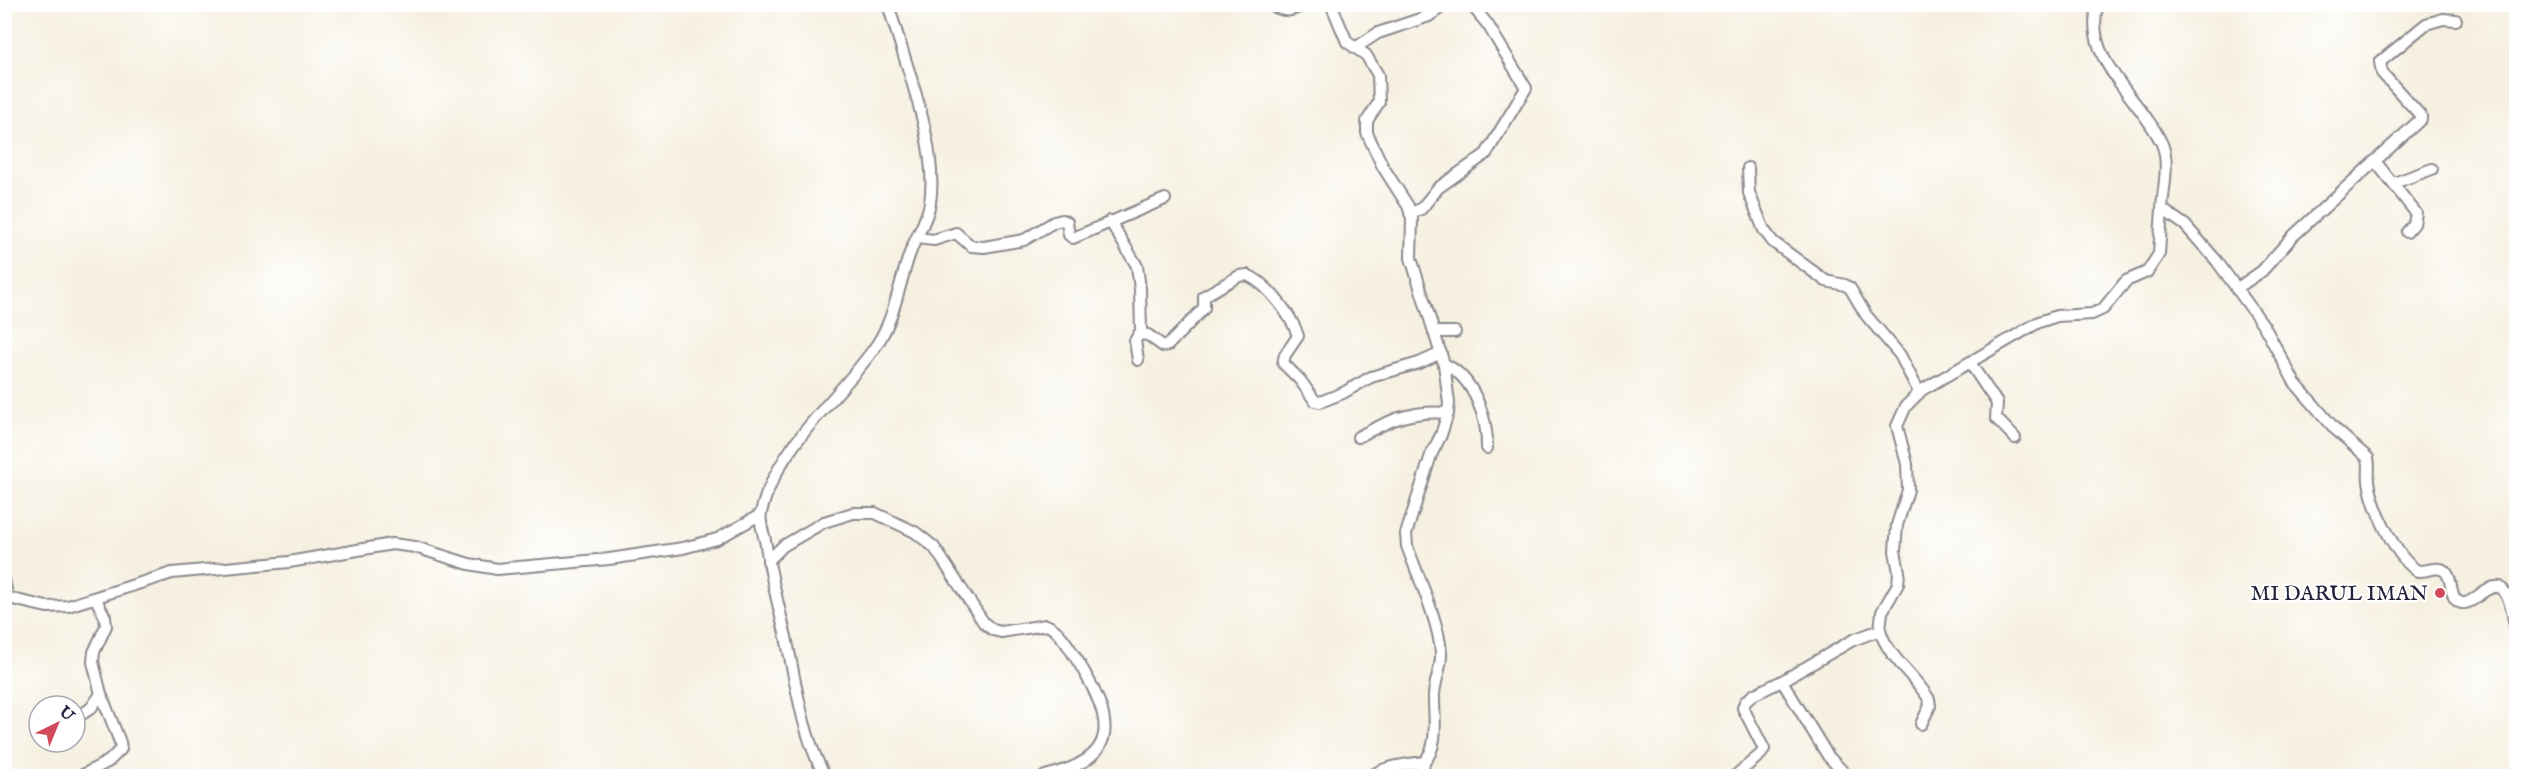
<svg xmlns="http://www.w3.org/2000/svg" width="2521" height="781" viewBox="0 0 2521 781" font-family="'IM FELL English',serif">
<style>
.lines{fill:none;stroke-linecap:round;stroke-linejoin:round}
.street-casing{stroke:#8c898e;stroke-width:14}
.street{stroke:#fff;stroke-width:10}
.poi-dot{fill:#d1495b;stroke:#fff;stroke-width:2}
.labels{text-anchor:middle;stroke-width:4.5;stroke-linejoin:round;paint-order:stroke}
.poi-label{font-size:21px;fill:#22223b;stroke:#fff;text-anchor:end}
</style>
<rect width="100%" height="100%" fill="#fff"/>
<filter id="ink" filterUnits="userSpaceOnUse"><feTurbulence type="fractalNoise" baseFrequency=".0167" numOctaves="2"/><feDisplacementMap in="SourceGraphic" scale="12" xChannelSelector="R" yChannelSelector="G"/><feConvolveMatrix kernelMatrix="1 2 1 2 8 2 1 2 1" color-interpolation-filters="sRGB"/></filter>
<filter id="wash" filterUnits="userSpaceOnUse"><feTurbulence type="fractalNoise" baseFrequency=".008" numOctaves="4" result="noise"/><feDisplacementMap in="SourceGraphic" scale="24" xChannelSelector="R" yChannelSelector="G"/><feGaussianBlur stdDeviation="1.35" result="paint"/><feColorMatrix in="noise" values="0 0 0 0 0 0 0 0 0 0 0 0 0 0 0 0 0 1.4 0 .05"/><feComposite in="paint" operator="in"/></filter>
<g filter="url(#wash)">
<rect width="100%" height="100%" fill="#f6f0e0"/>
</g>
<g filter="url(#ink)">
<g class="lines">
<!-- street casing -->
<g class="street-casing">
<g id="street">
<path d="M1269 4C1283 12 1291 13 1304 4"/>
<polyline points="1331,4 1347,42 1366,55 1378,75 1379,102 1367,121 1367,133 1383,167 1408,206 1412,218 1411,258 1434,332 1455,332"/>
<path d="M2098 4C2081 60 2142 99 2162 144 2170 163 2163 188 2162 209L2185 225 2216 260 2264 326 2295 383 2335 429 2368 458C2370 465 2368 473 2369 481 2372 506 2396 559 2418 571 2425 572 2434 567 2441 569 2456 574 2446 600 2462 603 2474 605 2483 585 2500 587 2511 596 2513 617 2516 630"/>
<polyline points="1355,48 1378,33 1429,16 1446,4"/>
<polyline points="2375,161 2416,213 2414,224 2407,232"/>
<polyline points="1748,168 1749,193 1764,230 1773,242 1826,281 1845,285 1850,288 1866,315 1900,355 1919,392"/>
<polyline points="2394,183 2432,169"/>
<polyline points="1410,213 1421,209 1438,188 1486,154 1526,88 1488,25 1471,4"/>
<polyline points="1110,221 1137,266 1140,289 1141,332"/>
<polyline points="917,238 934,240 956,233 971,246 984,247 1024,240 1054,222 1062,220 1067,222 1069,235 1073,238 1165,199"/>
<polyline points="2236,289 2262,271 2293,236 2421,119 2421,116 2382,73 2380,62 2426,24 2443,19 2456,20"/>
<path d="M1138 360 1135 341 1139 334 1148 335 1163 346 1168 345 1204 308V296L1239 276 1247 275C1267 283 1292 316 1298 336L1285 355 1283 363 1300 380 1315 401 1320 402 1343 393 1371 377 1419 363 1441 353"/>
<polyline points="1970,363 1997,403 1996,418 2015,438"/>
<path d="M1444 364C1473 376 1488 418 1487 448"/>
<path d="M1358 437C1390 420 1410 410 1448 413"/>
<path d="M768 561 783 546 824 522 853 513H875L915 532 934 547 984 623 993 630 1001 632 1046 625C1060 629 1071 651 1079 663 1114 721 1122 758 1045 776"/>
<polyline points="4,580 8,598"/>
<polyline points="4,597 47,607 68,606 172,573 289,562 392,544 415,547 469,564 497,569 609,559 683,548 717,539 760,515"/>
<path d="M1880 630C1887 656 1915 676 1929 699L1930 706 1921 724"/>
<polyline points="1782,681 1828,756 1847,776"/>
<polyline points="75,719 91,708 101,694 93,662 94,652 106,626 105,617 96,599"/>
<polyline points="81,776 109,761 121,749 120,742 101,694"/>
<path d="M825 776C802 735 796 683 786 637 778 605 770 572 765 540 763 532 759 521 761 513 775 449 836 401 873 350 895 321 898 286 910 253 916 236 927 221 930 203 939 145 904 61 888 4"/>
<path d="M1371 776C1388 765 1405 765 1424 762 1439 747 1434 718 1434 699 1433 683 1442 669 1441 653 1439 621 1418 577 1407 546L1406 534 1431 455 1441 435 1448 413 1449 403 1444 364 1434 332"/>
<polyline points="1422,776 1424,762"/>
<polyline points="1735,776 1761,754 1764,749 1743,708 1745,702 1753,695 1782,681 1853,640 1880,630 1882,612 1898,584 1899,572 1895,551 1897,525 1908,490 1907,464 1897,426 1906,406 1922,390 2039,322 2057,316 2092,314 2103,309 2126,281 2147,272 2159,254 2162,209"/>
</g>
</g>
<!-- street -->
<use href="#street" class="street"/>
</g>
</g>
<!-- markers -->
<circle class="poi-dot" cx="2440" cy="593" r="6"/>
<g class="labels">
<!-- poi labels -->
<g class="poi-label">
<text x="2428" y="600">MI DARUL IMAN</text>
</g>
</g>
<!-- margin -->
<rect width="2521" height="781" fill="none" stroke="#fff" stroke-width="24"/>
<!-- north arrow -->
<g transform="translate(57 724) rotate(43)"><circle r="28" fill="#ffffff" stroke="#a7a7b1" stroke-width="1.5"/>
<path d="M0-4.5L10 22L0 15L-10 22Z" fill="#d1495b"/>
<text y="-9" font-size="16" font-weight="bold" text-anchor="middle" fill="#22223b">U</text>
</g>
</svg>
